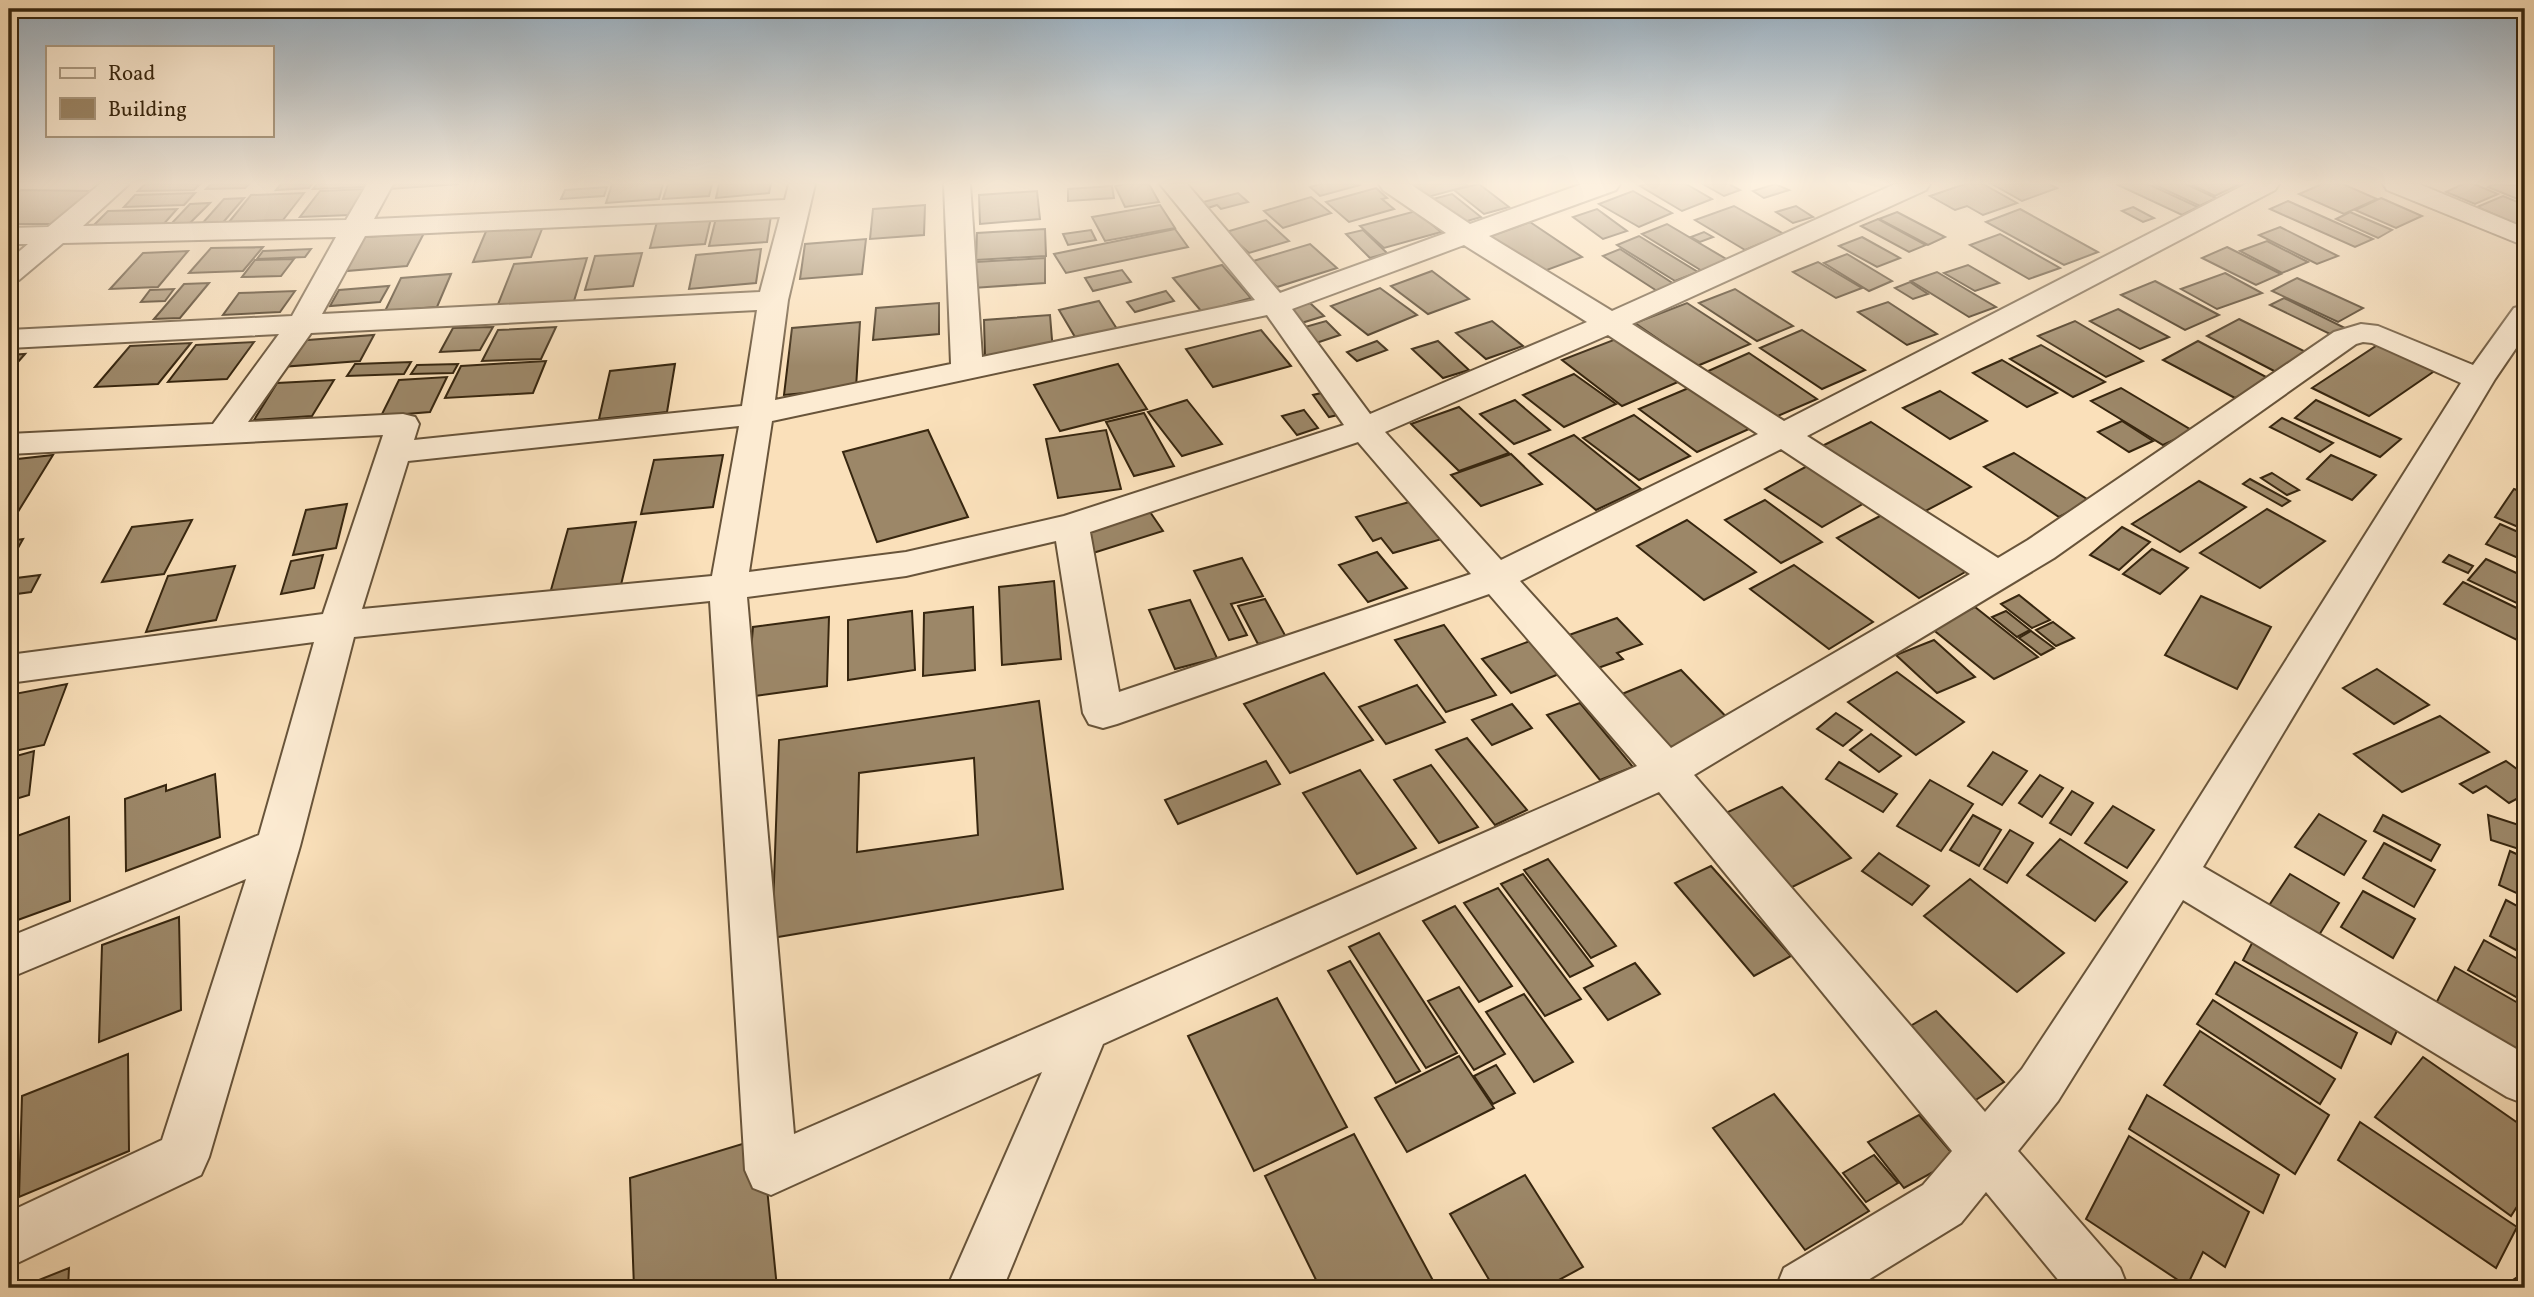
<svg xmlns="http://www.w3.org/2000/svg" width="2534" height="1297" viewBox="0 0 2534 1297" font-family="Vollkorn,serif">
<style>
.building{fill:#9c8768;stroke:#37260f;stroke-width:2;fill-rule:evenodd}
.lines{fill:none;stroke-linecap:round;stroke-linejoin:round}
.street-casing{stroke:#68543a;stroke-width:4}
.street{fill:#fcebd2;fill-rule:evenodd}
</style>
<rect width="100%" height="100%" fill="#fae0ba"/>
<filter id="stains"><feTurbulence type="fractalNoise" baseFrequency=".00286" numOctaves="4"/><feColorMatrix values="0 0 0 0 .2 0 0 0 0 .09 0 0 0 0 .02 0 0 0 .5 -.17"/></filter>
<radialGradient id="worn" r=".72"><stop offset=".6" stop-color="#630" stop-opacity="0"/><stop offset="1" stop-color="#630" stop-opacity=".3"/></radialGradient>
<!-- building -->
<g class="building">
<polygon points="145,184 200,184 194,190 138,191"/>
<polygon points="211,184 249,184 245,188 206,189"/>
<polygon points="281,184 312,184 309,188 276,190"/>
<polygon points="317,184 367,184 365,187 313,189"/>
<polygon points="392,184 459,184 390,189"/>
<polygon points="612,184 663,184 659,199 606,203"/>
<polygon points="668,184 712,184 709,196 663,199"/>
<polygon points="719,184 771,184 769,193 716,198"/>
<polygon points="1127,184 1149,184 1159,202 1125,207 1115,186"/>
<polygon points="1320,184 1359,184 1360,185 1320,196 1310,187"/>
<polygon points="1396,184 1466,184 1468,186 1424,198"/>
<polygon points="1479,184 1509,207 1484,214 1454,190"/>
<polygon points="1646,184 1686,184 1712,199 1682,211 1640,186"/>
<polygon points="1703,184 1729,184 1740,190 1724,196"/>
<polygon points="1775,184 1789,190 1764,198 1753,191"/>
<polygon points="1965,184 1983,184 2017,203 1983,215 1967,206 1955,210 1930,196"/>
<polygon points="1992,184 2049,184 2057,188 2022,201"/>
<polygon points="2116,184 2148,184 2198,207 2182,215"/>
<polygon points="2153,184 2186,184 2216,198 2200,206"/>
<polygon points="2190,184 2240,184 2215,196"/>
<polygon points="2322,184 2343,184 2377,199 2344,214 2299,194"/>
<polygon points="2463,184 2474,184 2498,194 2475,204 2446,192"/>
<polygon points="2493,184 2525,186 2525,202 2488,187"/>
<polygon points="1112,186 1114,198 1068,201 1068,189"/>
<polygon points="607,187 604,196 561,199 565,190"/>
<polygon points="1376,188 1387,198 1382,199 1394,209 1349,222 1326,202"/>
<polygon points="368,189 351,215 300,217 320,191"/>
<polygon points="21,190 94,191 53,224 9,224 9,199"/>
<polygon points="1037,191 1040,219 980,224 979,195"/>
<polygon points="1633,191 1672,213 1639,227 1599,204"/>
<polygon points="195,193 184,205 124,207 135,195"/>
<polygon points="304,193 283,220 229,222 251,195"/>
<polygon points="1238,193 1248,202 1221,209 1217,205 1208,208 1203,202"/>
<polygon points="1452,194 1481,217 1457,224 1429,200"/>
<polygon points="2503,196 2525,205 2525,228 2477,207"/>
<polygon points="1311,197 1331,213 1283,228 1264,211"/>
<polygon points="244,198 220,226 200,226 224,199"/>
<polygon points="2381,198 2422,216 2396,228 2355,210"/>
<polygon points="2288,201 2373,239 2355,247 2270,209"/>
<polygon points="210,203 189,224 170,225 190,204"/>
<polygon points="925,205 924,235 870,239 873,209"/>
<polygon points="1160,205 1175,228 1105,241 1092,217"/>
<polygon points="1734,206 1784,234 1745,250 1695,220"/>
<polygon points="1796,206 1813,217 1793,223 1776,212"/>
<polygon points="2133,207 2154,218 2143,222 2122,211"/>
<polygon points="177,209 162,226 91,228 108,211"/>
<polygon points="772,209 767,242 709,246 717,214"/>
<polygon points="1597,209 1627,231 1603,239 1573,217"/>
<polygon points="2020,209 2098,252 2064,265 1986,222"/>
<polygon points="1416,211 1441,232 1384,248 1360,226"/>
<polygon points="1897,212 1945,237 1928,245 1879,219"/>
<polygon points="2350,212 2392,230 2378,238 2336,219"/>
<polygon points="712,214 705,244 650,248 658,218"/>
<polygon points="1878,219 1926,245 1909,252 1861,226"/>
<polygon points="1266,220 1289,241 1249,253 1226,232"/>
<polygon points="1530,222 1582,257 1536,274 1485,238"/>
<polygon points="544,224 531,257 473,262 487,229"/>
<polygon points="1667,224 1728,260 1702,271 1642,234"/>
<polygon points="2280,227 2338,256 2317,264 2259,235"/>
<polygon points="1045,229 1046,256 976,260 977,233"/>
<polygon points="1175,229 1188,247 1066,273 1054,254"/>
<polygon points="1091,230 1096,240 1068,245 1063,234"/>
<polygon points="1363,230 1387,253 1370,258 1346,234"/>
<polygon points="1704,232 1713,237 1700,242 1691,237"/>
<polygon points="424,233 407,266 346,271 364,237"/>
<polygon points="2000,234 2060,268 2029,279 1970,245"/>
<polygon points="1639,236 1698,272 1675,281 1617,245"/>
<polygon points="1862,237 1900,258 1877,267 1839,246"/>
<polygon points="866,239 862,274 800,279 805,244"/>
<polygon points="2267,241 2308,262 2282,273 2240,251"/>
<polygon points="1310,244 1337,268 1277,287 1250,262"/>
<polygon points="263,247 243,271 189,273 211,248"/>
<polygon points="2227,247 2281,274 2256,285 2202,258"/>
<polygon points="311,249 305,257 257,259 263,251"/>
<polygon points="761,249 756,283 689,289 696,255"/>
<polygon points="1620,249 1674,284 1657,291 1603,256"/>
<polygon points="188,251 158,287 110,289 143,253"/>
<polygon points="642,253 633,286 585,290 595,256"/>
<polygon points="1847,254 1892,281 1869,291 1824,263"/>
<polygon points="587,258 574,301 497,307 514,264"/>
<polygon points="1045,258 1045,283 973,288 975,262"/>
<polygon points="294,259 281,276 242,277 255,260"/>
<polygon points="1818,262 1862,288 1836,298 1793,272"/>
<polygon points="1222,265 1251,298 1202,312 1173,278"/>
<polygon points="1968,265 1999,283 1975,291 1944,273"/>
<polygon points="1122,270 1131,282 1093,291 1085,278"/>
<polygon points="1432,271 1469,299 1428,314 1391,286"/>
<polygon points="1937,272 1996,307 1969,317 1911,281"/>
<polygon points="2225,273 2262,293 2217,309 2181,289"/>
<polygon points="451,274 437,307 385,311 401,278"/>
<polygon points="2297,278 2363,308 2338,322 2272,291"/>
<polygon points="2155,281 2219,315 2185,330 2121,295"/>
<polygon points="1910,282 1928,294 1913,299 1895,288"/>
<polygon points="209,283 180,318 154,319 184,284"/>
<polygon points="389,286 380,302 330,306 339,290"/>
<polygon points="1380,288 1417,315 1368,335 1331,306"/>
<polygon points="174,289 165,301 141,302 150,290"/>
<polygon points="1735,289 1793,326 1757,341 1699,303"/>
<polygon points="295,291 280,312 223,315 239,293"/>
<polygon points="1166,291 1174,301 1135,312 1127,302"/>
<polygon points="2284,298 2347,329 2334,336 2270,305"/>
<polygon points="1099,301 1119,332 1078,342 1059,310"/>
<polygon points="1888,302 1937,334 1907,345 1858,312"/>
<polygon points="939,303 939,334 873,340 876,308"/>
<polygon points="1310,303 1324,316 1295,325 1281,311"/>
<polygon points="1687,303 1750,344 1697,366 1635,323"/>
<polygon points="2118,309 2169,337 2140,349 2090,321"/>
<polygon points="1050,315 1053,352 985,358 984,320"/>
<polygon points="2239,319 2310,354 2278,373 2207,336"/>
<polygon points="1326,321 1340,335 1313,344 1298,329"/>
<polygon points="1492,321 1523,346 1486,359 1456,333"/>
<polygon points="2075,321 2143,361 2106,377 2038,336"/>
<polygon points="860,322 856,388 784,395 792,328"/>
<polygon points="493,327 480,350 440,352 453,328"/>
<polygon points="556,327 541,359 482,361 498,330"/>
<polygon points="1261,330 1291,366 1213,387 1186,349"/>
<polygon points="1802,330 1865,370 1822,389 1760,348"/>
<polygon points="374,335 360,361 280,367 295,341"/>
<polygon points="1616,339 1678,382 1622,406 1562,360"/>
<polygon points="1377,341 1387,350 1357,361 1347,352"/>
<polygon points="1438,341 1469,370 1443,378 1412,349"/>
<polygon points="2198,341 2270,379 2235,398 2163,360"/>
<polygon points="254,342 227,379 168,382 196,345"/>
<polygon points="191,343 158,384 95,387 130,346"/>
<polygon points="2379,344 2436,370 2369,416 2312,388"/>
<polygon points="2041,345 2105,382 2073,397 2010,359"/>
<polygon points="1749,353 1817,399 1773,418 1706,372"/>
<polygon points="25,354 9,372 9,355"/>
<polygon points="2002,360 2057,393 2027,407 1973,373"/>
<polygon points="546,361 533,393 445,398 461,366"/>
<polygon points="411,362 404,374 347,376 355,364"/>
<polygon points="458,364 453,373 411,374 417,365"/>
<polygon points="675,364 667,412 599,419 610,371"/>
<polygon points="1118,364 1147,409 1060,431 1034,385"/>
<polygon points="1574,374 1616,404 1564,427 1523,395"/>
<polygon points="447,377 430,412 381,416 399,380"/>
<polygon points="334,380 312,416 254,420 277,383"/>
<polygon points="1691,387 1749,429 1697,452 1639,409"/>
<polygon points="2121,388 2193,431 2163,445 2091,401"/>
<polygon points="1330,391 1346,413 1329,417 1313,395"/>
<polygon points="1940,391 1987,421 1950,439 1903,408"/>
<polygon points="1187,400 1222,444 1182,456 1148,412"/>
<polygon points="1515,400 1550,430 1514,444 1480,414"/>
<polygon points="2316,400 2401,439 2380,457 2295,418"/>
<polygon points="1459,407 1509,453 1459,471 1411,424"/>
<polygon points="1304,410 1318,428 1297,435 1282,416"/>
<polygon points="1144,413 1174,466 1134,476 1106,422"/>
<polygon points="1634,415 1690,456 1639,480 1583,438"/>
<polygon points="2282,418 2333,443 2320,452 2270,427"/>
<polygon points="2122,421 2153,441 2129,452 2098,432"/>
<polygon points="1871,422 1971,487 1914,517 1814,450"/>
<polygon points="928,430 968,517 877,542 843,452"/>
<polygon points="1106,430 1121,489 1058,498 1046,439"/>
<polygon points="1574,435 1641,489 1596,510 1529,454"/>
<polygon points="2014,453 2090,501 2059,517 1984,467"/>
<polygon points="1511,454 1542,484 1481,506 1451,475"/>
<polygon points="53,455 16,515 9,516 9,460"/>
<polygon points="723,455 713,507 641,514 654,460"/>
<polygon points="2331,455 2376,475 2352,500 2307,479"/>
<polygon points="1811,464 1868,501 1822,527 1765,489"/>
<polygon points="2272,473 2299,490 2287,495 2261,478"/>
<polygon points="2250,479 2290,501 2282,506 2243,484"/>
<polygon points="2199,481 2246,507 2180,552 2132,524"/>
<polygon points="2514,489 2525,493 2525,530 2495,517"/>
<polygon points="1765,500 1822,542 1781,563 1725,520"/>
<polygon points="1413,501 1442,539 1393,553 1381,538 1373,541 1356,517"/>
<polygon points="347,504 336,548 293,555 306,510"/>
<polygon points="1148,509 1163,531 1093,553 1080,530"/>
<polygon points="2267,509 2325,541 2260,588 2200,553"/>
<polygon points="1884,514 1967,571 1919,598 1837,538"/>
<polygon points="192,520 164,574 102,582 132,527"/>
<polygon points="1687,520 1756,572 1704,600 1637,546"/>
<polygon points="636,522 620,589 549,597 568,529"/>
<polygon points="2500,524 2525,535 2525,561 2486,544"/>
<polygon points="2122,527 2150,542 2119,570 2090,555"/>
<polygon points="23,539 9,564 9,541"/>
<polygon points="2152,549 2188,568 2160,594 2123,574"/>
<polygon points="1377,552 1407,588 1368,602 1339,565"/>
<polygon points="323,555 314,588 281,594 291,561"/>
<polygon points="2449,555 2473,566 2468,573 2443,562"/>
<polygon points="1242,558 1263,596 1231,604 1247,635 1229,640 1194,571"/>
<polygon points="2486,559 2525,577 2525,607 2468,580"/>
<polygon points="1794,565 1873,622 1829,649 1750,589"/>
<polygon points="235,566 216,620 146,632 168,576"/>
<polygon points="40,575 31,592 9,595 9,579"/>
<polygon points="1054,581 1061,659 1002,665 999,587"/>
<polygon points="2463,582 2525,612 2525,644 2444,604"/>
<polygon points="2019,595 2050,620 2032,628 2001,604"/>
<polygon points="2201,596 2271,627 2237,689 2165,655"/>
<polygon points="1265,599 1286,637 1258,644 1238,606"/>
<polygon points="1190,600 1217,658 1175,669 1149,610"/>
<polygon points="973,607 975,670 923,676 924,613"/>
<polygon points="1975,607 2038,657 1994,679 1931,628"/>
<polygon points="912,611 915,670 848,680 848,620"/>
<polygon points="2006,611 2030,630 2017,637 1992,617"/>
<polygon points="829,617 827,686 747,697 753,627"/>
<polygon points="1617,618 1642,644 1617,653 1623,659 1598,668 1569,635"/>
<polygon points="2053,622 2074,638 2056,646 2036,630"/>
<polygon points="1444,625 1496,695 1446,712 1395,640"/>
<polygon points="2031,631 2054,648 2041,655 2019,638"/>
<polygon points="1934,640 1975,677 1937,693 1896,655"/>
<polygon points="1530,641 1559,674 1511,693 1482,659"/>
<polygon points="2377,669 2429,705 2394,724 2343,688"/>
<polygon points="1681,670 1737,728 1675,754 1622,694"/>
<polygon points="1897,672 1964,722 1916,755 1848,702"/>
<polygon points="1324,673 1373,740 1290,773 1244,704"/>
<polygon points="67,684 44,745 9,752 9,695"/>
<polygon points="1417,685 1445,722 1386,744 1359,707"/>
<path d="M1039 701 1063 889 772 938 779 740ZM974 758 978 835 857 852 859 773Z"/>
<polygon points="1580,703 1633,767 1600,780 1547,715"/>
<polygon points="1512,704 1532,728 1492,745 1472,720"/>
<polygon points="1836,713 1862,730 1843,746 1817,729"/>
<polygon points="2440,716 2489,752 2402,792 2354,754"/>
<polygon points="1871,734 1901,756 1879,772 1850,750"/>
<polygon points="1467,738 1527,810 1495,825 1436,750"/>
<polygon points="34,751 29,795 9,801 9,758"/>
<polygon points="1993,752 2027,771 2002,805 1968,786"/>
<polygon points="1266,761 1280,784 1178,824 1165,800"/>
<polygon points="2506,761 2525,775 2525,801 2520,797 2509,803 2486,786 2473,793 2460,784"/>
<polygon points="1839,762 1897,794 1883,812 1826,779"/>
<polygon points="1431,765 1478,827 1439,843 1394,780"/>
<polygon points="1360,770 1416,848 1357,874 1303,793"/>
<polygon points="215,774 220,837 126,871 125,799 166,785 166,791"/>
<polygon points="2040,775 2063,788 2042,817 2019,803"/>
<polygon points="1930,780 1973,804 1941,851 1897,826"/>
<polygon points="1782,787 1851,858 1784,891 1717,817"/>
<polygon points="2072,791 2093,803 2071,835 2050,823"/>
<polygon points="2113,806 2154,830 2127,868 2085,843"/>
<polygon points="2319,814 2366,841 2344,875 2295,847"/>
<polygon points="1973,815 2001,830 1979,866 1950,850"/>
<polygon points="2383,815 2440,845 2431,861 2374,831"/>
<polygon points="2488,815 2525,827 2525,851 2491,840"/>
<polygon points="69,817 70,901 15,921 17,836"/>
<polygon points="2010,830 2033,843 2007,883 1984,869"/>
<polygon points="2060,839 2127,882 2095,921 2027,875"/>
<polygon points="2384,843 2435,870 2414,907 2363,878"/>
<polygon points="2510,851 2525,858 2525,897 2499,885"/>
<polygon points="1879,853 1929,886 1912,905 1862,871"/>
<polygon points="1548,859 1616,946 1591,958 1524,870"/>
<polygon points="1711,866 1791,956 1754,976 1675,883"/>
<polygon points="1523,874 1593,966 1570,977 1501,884"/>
<polygon points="2290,874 2339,903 2316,940 2266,910"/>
<polygon points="1970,879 2064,953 2017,992 1924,916"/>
<polygon points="1498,888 1581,999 1545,1016 1464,903"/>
<polygon points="2363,891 2415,919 2393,958 2341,927"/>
<polygon points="2506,900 2525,910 2525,955 2490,936"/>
<polygon points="1455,906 1512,986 1479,1002 1423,921"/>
<polygon points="179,917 181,1010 99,1042 102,945"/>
<polygon points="2258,932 2405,1013 2391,1044 2243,960"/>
<polygon points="1379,933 1457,1053 1426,1068 1349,947"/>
<polygon points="2484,940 2525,963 2525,1002 2468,970"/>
<polygon points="1350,961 1420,1071 1396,1083 1328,971"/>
<polygon points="2235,962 2357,1033 2341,1068 2216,994"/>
<polygon points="1635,963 1660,994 1608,1020 1584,988"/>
<polygon points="2455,967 2525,1007 2525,1061 2434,1007"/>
<polygon points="1459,987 1505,1054 1474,1070 1428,1001"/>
<polygon points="1524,994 1573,1062 1534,1082 1486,1012"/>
<polygon points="1277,998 1347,1127 1254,1171 1188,1036"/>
<polygon points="2213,1000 2335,1079 2320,1104 2197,1024"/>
<polygon points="1936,1011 2004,1082 1974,1101 1907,1028"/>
<polygon points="2200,1031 2329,1115 2295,1174 2164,1085"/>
<polygon points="128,1054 129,1151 19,1197 22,1096"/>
<polygon points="1459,1056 1494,1108 1407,1152 1375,1098"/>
<polygon points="2423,1057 2525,1128 2525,1194 2511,1216 2375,1117"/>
<polygon points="1496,1065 1515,1093 1493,1104 1474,1076"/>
<polygon points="1774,1094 1869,1211 1805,1250 1713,1128"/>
<polygon points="2147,1095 2279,1175 2263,1213 2129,1129"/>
<polygon points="1919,1115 1957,1159 1904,1188 1868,1142"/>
<polygon points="2360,1122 2517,1227 2496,1268 2338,1160"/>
<polygon points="1354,1134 1437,1288 1320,1288 1265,1176"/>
<polygon points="2129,1136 2249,1212 2225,1267 2203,1252 2187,1286 2086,1219"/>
<polygon points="762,1138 777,1288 634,1288 630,1178"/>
<polygon points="1874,1155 1898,1183 1866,1202 1843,1173"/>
<polygon points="1525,1175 1583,1267 1544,1288 1494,1288 1450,1214"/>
<polygon points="69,1268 68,1288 19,1288"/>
<polygon points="2525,1272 2525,1288 2521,1288 2513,1280"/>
</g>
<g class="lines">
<!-- street casing -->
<g class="street-casing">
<g id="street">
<path d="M100 184H129L83 226 346 220 367 184H393L374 219 785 200 789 184H815L788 300 775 400 951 364 944 184H970L982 357 1255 300 1160 184H1187L1280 293 1446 233 1383 190 1379 184H1410L1470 224 1582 184H1620L1616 190 1489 236 1612 311 1895 184H1930L1926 190 1632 324 1784 421 2246 184H2279L2275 190 1807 436 1998 558 2028 540 2334 332 2361 324 2378 326 2473 365 2514 308 2525 305V335L2495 379 2203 867 2525 1054V1104L2507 1097 2183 900 2058 1101 2018 1151 2120 1268 2128 1288H2065L1986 1192 1961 1223 1855 1288H1776L1784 1268 1923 1185 1952 1151 1659 792 1103 1044 1003 1288H947L1042 1072 771 1195 753 1188 745 1170 710 601 354 637 300 846 209 1157 201 1175 9 1267V1212L162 1140 246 879 9 978V937L259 835 314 642 9 683V655L323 614 383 435 9 454V434L213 424 279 334 9 348V330L292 316 336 237 63 243 19 280 9 283V260L28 244H9V228L48 227ZM780 217 760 292 322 314 365 236ZM1464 245 1587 322 1370 414 1292 309ZM757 310 742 406 414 440 419 424 415 417 403 414 248 422 311 333ZM1267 315 1344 425 1064 516 906 552 749 572 772 421ZM1608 335 1758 434 1501 560 1385 432ZM2363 342 2372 343 2461 383 2160 860 2022 1069 1985 1112 1694 775 2054 558 2356 344ZM739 426 712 576 362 609 408 461ZM1358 442 1471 574 1119 692 1090 532ZM1781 449 1970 574 1671 748 1520 581ZM1056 541 1083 713 1089 724 1103 728 1117 724 1489 594 1637 766 794 1134 747 597 906 576Z"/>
<polygon points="2383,184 2419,184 2525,228 2525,246 2387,190"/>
</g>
</g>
<!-- street -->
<use href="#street" class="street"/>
</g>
<!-- sky -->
<linearGradient id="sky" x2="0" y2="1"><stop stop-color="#95acbe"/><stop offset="0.5" stop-color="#fdf1e0"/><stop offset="1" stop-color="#fdf1e0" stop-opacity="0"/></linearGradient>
<rect width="2534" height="366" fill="url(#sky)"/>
<!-- margin -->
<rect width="2534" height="1297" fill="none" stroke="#fae0ba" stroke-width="35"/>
<rect x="10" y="10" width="2513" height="1276" fill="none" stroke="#37260f" stroke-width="3.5"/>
<rect x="18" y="18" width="2499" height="1262" fill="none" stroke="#37260f" stroke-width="2"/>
<!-- legend -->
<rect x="46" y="46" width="228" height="91" fill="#fcebd2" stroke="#ad9c84" stroke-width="2"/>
<rect x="60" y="68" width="35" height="10" fill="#fcebd2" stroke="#ad9c84" stroke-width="2"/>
<text x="108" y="80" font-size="21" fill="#37260f">Road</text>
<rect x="60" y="98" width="35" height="21" fill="#9c8768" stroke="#ad9c84" stroke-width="2"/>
<text x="108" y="116" font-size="21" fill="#37260f">Building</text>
<rect width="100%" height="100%" filter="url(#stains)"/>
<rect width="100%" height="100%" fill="url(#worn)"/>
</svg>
